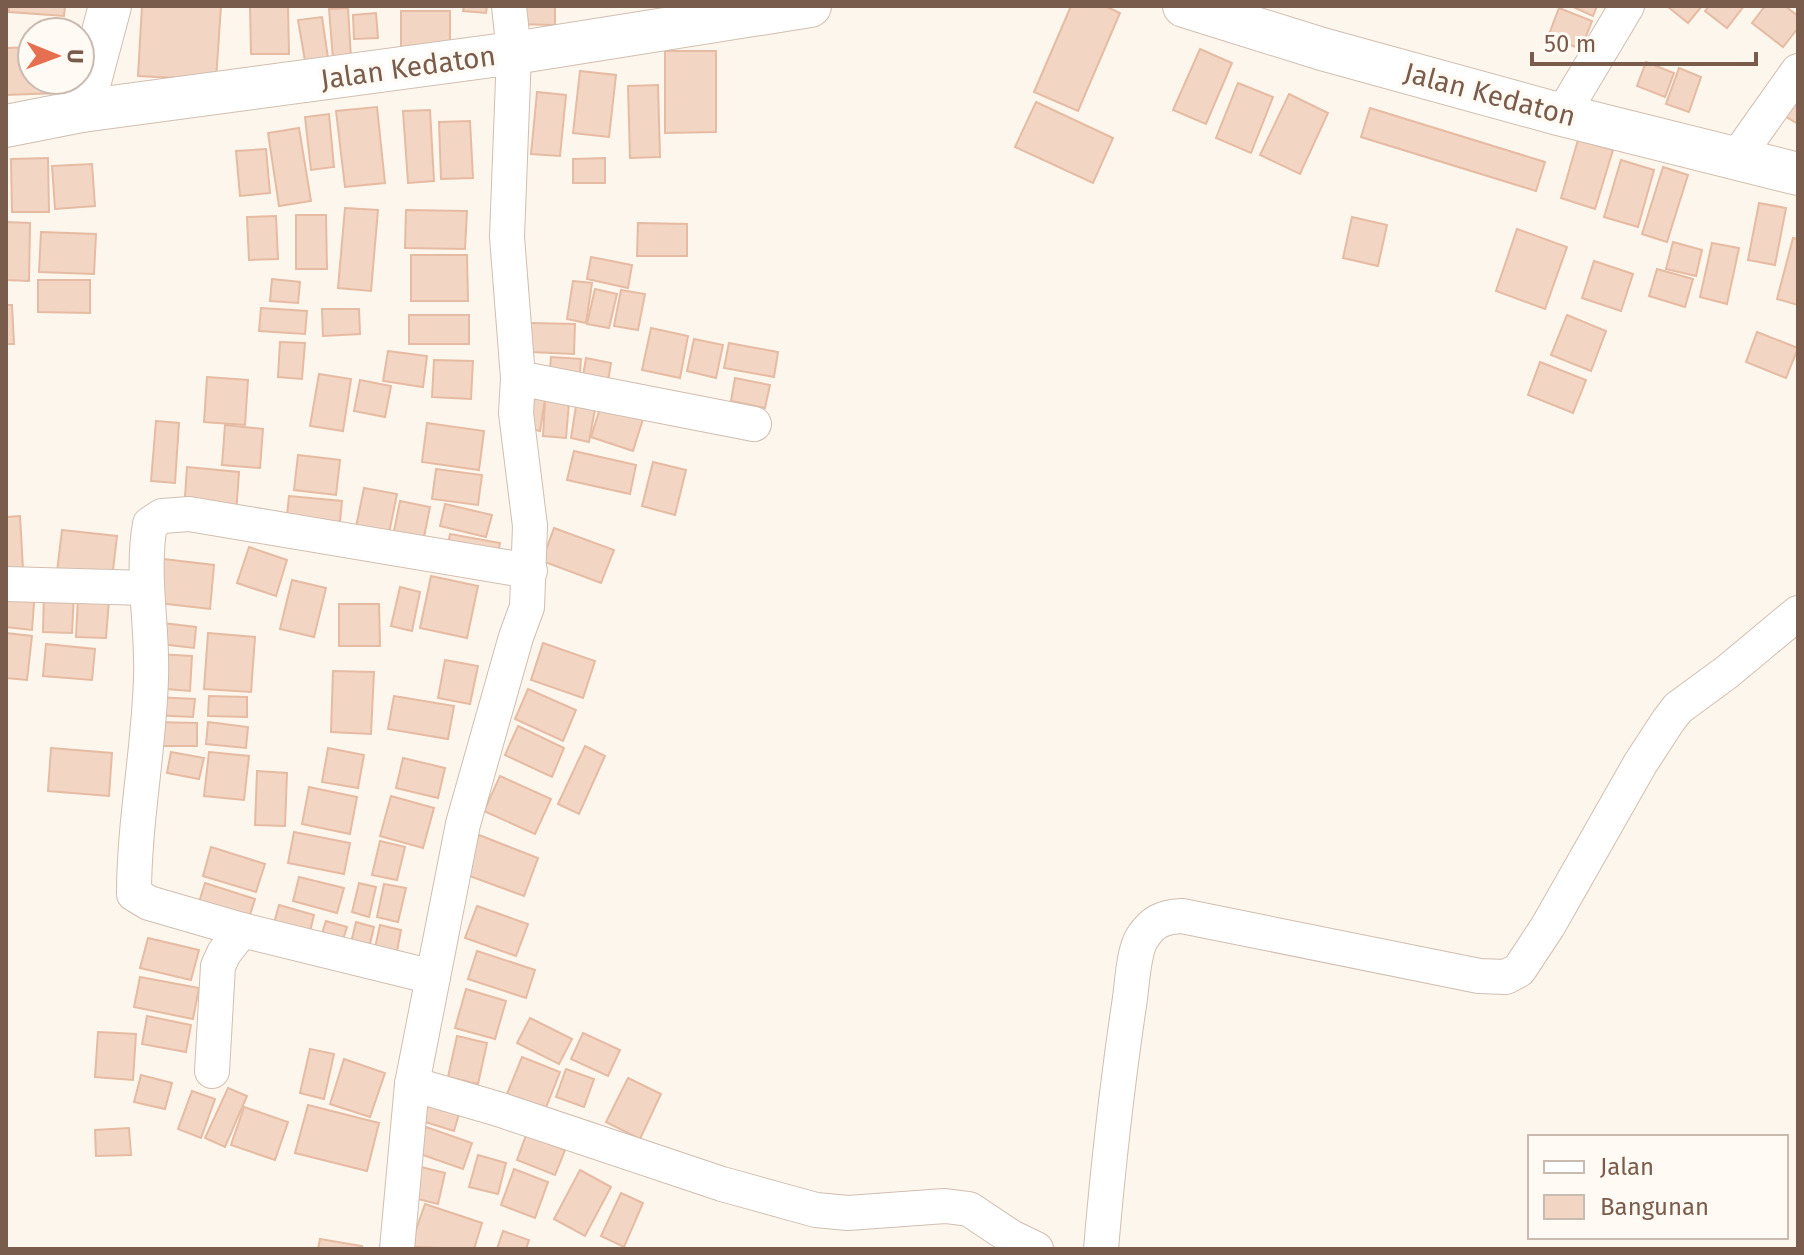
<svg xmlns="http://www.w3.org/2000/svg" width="1804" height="1255" viewBox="0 0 1804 1255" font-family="'Fira Sans',sans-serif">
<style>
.building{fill:#f3d5c3;stroke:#e6bba3;stroke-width:2}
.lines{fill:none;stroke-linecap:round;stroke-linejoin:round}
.minor-casing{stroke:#d1beb0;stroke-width:36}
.tertiary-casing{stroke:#d1beb0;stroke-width:44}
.minor{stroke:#fff;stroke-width:34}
.tertiary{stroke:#fff;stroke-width:42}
.labels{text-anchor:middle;stroke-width:7;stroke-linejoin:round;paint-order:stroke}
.street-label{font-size:28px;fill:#7a5c4d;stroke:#fffaf3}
</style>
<rect width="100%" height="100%" fill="#fdf6ec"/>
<!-- building -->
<g class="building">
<polygon points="9,6 65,6 64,16 9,12"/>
<polygon points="142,6 221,6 216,80 138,76"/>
<polygon points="250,6 288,6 289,54 251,54"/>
<polygon points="464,6 487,6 486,13 463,11"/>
<polygon points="512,6 555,6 555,25 512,24"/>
<polygon points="1071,6 1105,6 1120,13 1078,111 1034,92"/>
<polygon points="1571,6 1597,6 1593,16"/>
<polygon points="1667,6 1702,6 1688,23"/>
<polygon points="1709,6 1744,6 1727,28 1705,11"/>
<polygon points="1765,6 1785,6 1798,16 1798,28 1783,47 1752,23"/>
<polygon points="348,8 351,58 333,59 329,9"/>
<polygon points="1559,8 1592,21 1581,49 1548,37"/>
<rect x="401" y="11" width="49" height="39"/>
<polygon points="376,13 378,38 354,39 353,15"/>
<polygon points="322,17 328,58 305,61 298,20"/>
<polygon points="32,47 32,80 59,80 59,93 6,95 6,48"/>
<polygon points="1200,49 1232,63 1206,124 1173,110"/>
<polygon points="665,51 716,51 716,132 665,133"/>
<polygon points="1646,62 1674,73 1665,97 1637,86"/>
<polygon points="1679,68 1701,77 1689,112 1666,104"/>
<polygon points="580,71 616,75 609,137 573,133"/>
<polygon points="1798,78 1798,124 1778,112"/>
<polygon points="1238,83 1273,97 1251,153 1216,138"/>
<polygon points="658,85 660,157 630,158 628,86"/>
<polygon points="537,92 566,95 560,156 531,154"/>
<polygon points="1289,94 1328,113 1300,174 1260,155"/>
<polygon points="1036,102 1113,138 1093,183 1015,147"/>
<polygon points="377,107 385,183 345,187 336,111"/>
<polygon points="1370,108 1545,162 1536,191 1361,137"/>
<polygon points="430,110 434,181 408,183 403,111"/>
<polygon points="329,114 334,167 311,170 305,117"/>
<polygon points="470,121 473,178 441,179 439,122"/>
<polygon points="299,128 311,201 279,206 268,133"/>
<polygon points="1578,140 1613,150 1595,209 1561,198"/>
<polygon points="266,149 270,193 240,196 236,151"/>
<polygon points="48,158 49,212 12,212 11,159"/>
<polygon points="605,158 605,183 573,183 573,159"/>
<polygon points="1621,160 1654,170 1638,227 1604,217"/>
<polygon points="92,164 95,206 55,209 52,166"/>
<polygon points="1663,167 1688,175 1667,242 1642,234"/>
<polygon points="1759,203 1786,208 1775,265 1748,260"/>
<polygon points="345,208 378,210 371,291 338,288"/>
<polygon points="406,210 467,211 465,249 405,248"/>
<polygon points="296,215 326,215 327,269 296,269"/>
<polygon points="276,216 278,259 249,260 247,217"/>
<polygon points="1352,217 1387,225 1378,266 1343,258"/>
<polygon points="6,222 30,223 29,281 6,280"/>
<polygon points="638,223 687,224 687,256 637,256"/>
<polygon points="1517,229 1567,247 1545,309 1496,291"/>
<polygon points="41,232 96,234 94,274 39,272"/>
<polygon points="1793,238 1798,239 1798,305 1777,299"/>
<polygon points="1673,242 1702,250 1696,276 1666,269"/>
<polygon points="1712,243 1739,248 1727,304 1700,297"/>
<polygon points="411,255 467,255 468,301 411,301"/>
<polygon points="591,257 632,265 628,288 587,279"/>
<polygon points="1594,261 1633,274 1621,311 1582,298"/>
<polygon points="1657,269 1693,279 1685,307 1649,296"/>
<polygon points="272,279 300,282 298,303 270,301"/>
<polygon points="38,280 90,280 90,313 38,312"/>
<polygon points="573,281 592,283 586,323 567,319"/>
<polygon points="595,289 617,294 609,328 587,324"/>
<polygon points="621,290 645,294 638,330 614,326"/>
<polygon points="6,305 12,305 14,344 6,344"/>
<polygon points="261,308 307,311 305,334 259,331"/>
<polygon points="322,309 359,309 360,334 323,336"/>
<rect x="409" y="315" width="60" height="29"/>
<polygon points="1567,315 1606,331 1591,371 1551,355"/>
<polygon points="531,323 575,324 574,354 530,352"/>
<polygon points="651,328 688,336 680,378 642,370"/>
<polygon points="1757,332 1798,348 1786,378 1746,362"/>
<polygon points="694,339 723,345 716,378 687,371"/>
<polygon points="280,342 305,343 302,379 278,377"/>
<polygon points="729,343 778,352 774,377 724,368"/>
<polygon points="388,351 427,356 423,387 383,381"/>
<polygon points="551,357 581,359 579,384 549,382"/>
<polygon points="586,358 611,363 607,387 582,382"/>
<polygon points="434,360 473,361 471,399 432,397"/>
<polygon points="1540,362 1586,380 1573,413 1528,395"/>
<polygon points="319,374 351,379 343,431 310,426"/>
<polygon points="207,377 248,380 245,425 204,422"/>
<polygon points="735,378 770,385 765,408 731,401"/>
<polygon points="360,380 391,386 385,417 354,411"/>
<polygon points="526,397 545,400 540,431 520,427"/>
<polygon points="545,400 569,402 566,438 543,436"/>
<polygon points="602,402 644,416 633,451 591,437"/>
<polygon points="576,406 595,409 589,442 571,438"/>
<polygon points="156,421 179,423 175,483 151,481"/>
<polygon points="427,423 484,431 479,470 422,462"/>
<polygon points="225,425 263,429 260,468 222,465"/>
<polygon points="574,451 636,465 630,494 567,480"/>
<polygon points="298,455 340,460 336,495 294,490"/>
<polygon points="653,462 686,470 675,515 642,506"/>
<polygon points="187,467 239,472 236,515 184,511"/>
<polygon points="436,469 482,475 478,505 432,499"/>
<polygon points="364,488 397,494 387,543 354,537"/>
<polygon points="289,496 342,501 339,531 286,526"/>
<polygon points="400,501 430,507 422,547 392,541"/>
<polygon points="445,504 492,515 486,537 440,526"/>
<polygon points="20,516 23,569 6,570 6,517"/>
<polygon points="554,528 614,550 601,583 542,561"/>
<polygon points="62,530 117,536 112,579 57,572"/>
<polygon points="450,534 500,543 496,562 446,554"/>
<polygon points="249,547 287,560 276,596 237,583"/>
<polygon points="155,558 214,565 210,609 150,602"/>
<polygon points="431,576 478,586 467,638 420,628"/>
<polygon points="292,580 326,588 314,637 280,629"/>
<polygon points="6,587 35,590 32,630 6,627"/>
<polygon points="400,587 420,592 412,631 391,626"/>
<polygon points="44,592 74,593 72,633 43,632"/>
<polygon points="78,598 109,600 106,638 76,637"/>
<polygon points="339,604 379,604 380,646 339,646"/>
<polygon points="154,622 196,627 194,648 152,643"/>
<polygon points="6,633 32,636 27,680 6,678"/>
<polygon points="208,633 255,637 251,692 204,689"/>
<polygon points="543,643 595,661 583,698 531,680"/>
<polygon points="46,644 95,649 92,680 43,676"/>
<polygon points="156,654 192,656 190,691 154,688"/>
<polygon points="445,660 478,666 470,704 438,698"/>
<polygon points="333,671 374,672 371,734 331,732"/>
<polygon points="528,689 576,710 563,741 515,719"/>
<polygon points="209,696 247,697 247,717 208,716"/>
<polygon points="394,696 454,706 448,739 388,729"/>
<polygon points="153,697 195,699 193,717 152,715"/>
<polygon points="154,722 197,723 197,746 154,746"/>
<polygon points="208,722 248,727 246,748 206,744"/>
<polygon points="518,726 564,748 552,777 505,755"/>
<polygon points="585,746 605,756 579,814 558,804"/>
<polygon points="51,748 112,753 109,796 48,791"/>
<polygon points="328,748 364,755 358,788 322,782"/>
<polygon points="171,752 204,758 199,779 167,773"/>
<polygon points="209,752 249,756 244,800 204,796"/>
<polygon points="403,758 445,768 438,798 396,788"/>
<polygon points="257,771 287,773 285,826 255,825"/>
<polygon points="500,776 551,799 535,834 484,811"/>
<polygon points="309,787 357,797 350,834 302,824"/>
<polygon points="391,796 434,808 423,848 380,836"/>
<polygon points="294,832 350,843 344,874 288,863"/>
<polygon points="479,835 538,858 524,896 464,874"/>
<polygon points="380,841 405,847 397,880 372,875"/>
<polygon points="211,847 265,864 256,892 203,876"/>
<polygon points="299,877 344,888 337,913 293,901"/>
<polygon points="205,883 255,899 246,927 196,912"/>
<polygon points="359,883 376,887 369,917 352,912"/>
<polygon points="384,884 406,888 398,922 377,917"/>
<polygon points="279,905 314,915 307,944 271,934"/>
<polygon points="477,906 528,924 516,956 465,938"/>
<polygon points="326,921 347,927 339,952 318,945"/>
<polygon points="356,922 374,927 367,956 349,951"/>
<polygon points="380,925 401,930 395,962 373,957"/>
<polygon points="148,938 199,950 191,980 140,968"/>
<polygon points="477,951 535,970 526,998 468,979"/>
<polygon points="140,977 199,988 193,1019 134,1007"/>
<polygon points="466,989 506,1001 495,1039 455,1028"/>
<polygon points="147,1016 191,1025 186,1052 142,1044"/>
<polygon points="530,1018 572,1039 559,1064 517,1043"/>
<polygon points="98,1032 136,1034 133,1080 95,1077"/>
<polygon points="583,1033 620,1050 608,1076 571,1059"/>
<polygon points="457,1036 487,1043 478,1084 448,1077"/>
<polygon points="310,1049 334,1054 324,1099 300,1093"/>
<polygon points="522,1057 560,1072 543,1115 505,1099"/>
<polygon points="344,1059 385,1073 370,1117 330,1104"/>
<polygon points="566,1069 594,1079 584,1107 556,1097"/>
<polygon points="141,1075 172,1083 165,1109 134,1102"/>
<polygon points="628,1078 661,1094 640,1139 606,1122"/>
<polygon points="228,1088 247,1096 225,1147 205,1138"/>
<polygon points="192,1091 215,1099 201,1138 178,1129"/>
<polygon points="425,1097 461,1107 454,1131 419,1120"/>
<polygon points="308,1105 379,1123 367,1171 295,1153"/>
<polygon points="244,1107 288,1122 275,1160 231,1145"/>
<polygon points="426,1127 472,1143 463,1169 417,1153"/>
<polygon points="129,1128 131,1155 96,1156 95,1130"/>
<polygon points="526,1135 565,1150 555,1175 517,1160"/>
<polygon points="478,1155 506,1163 498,1194 469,1187"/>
<polygon points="421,1167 445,1173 438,1204 414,1198"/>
<polygon points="514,1169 548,1182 535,1218 501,1205"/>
<polygon points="580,1170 611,1187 585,1236 554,1219"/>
<polygon points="621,1193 643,1203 624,1247 601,1236"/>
<polygon points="425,1204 482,1223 474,1249 410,1247"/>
<polygon points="503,1231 529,1240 526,1249 497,1249"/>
<polygon points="320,1239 362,1246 362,1249 318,1249"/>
</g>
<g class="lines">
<!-- minor casing -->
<g class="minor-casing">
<g id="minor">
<polyline points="1562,115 1627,6"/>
<polyline points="1737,157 1798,71"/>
<polyline points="518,378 754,424"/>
<polyline points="6,584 147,588"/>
<path d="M433 977 242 930 149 903 134 894C134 822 149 750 151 678 153 626 141 575 150 524L162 516 189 514 530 571"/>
<polyline points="212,1071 218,966 224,953 242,930"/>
<polyline points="412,1084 498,1109 722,1184 816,1210 848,1213 945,1206 969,1209 1011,1237 1036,1249"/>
<polyline points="397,1249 412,1084 433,977 463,824 516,637 527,607 530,526 516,413 518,378 507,237 514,53 509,6"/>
<path d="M1101 1249C1108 1167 1117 1086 1129 1005 1132 988 1133 952 1142 938 1153 921 1163 917 1182 916L1479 976 1506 977 1519 970 1548 926 1640 764 1668 721 1678 708 1727 672 1798 613"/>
</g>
</g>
<!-- tertiary casing -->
<g class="tertiary-casing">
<g id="tertiary">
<polyline points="1184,6 1322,49 1562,115 1798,174"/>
<polyline points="82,111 110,6"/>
<polyline points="6,126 82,111 514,53 810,6"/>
</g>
</g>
<!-- minor -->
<use href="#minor" class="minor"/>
<!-- tertiary -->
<use href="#tertiary" class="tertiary"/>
</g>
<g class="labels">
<!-- street labels -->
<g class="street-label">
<text transform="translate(408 67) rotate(-8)" y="10">Jalan Kedaton</text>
<text transform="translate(1490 94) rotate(15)" y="10">Jalan Kedaton</text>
</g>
</g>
<!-- border -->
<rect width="1804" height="1255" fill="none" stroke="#7a5c4d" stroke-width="16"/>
<!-- legend -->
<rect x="1528" y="1135" width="260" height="104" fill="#fffaf3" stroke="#cabbb1" stroke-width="2"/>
<rect x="1544" y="1161" width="40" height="12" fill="#ffffff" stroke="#cabbb1" stroke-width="2"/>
<text x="1600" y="1175" font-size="24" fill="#7a5c4d">Jalan</text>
<rect x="1544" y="1195" width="40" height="24" fill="#f3d5c3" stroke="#cabbb1" stroke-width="2"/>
<text x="1600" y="1215" font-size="24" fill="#7a5c4d">Bangunan</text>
<!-- north arrow -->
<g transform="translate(56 56) rotate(91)"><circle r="38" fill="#fffaf3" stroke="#cabbb1" stroke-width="2"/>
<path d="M0-6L14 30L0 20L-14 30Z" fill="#e76f51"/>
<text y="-12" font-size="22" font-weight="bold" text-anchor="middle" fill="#7a5c4d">U</text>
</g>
<!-- scale -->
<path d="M1532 52v12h224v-12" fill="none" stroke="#7a5c4d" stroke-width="4"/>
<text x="1544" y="52" font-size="24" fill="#7a5c4d" stroke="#fffaf3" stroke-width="6" paint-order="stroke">50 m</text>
</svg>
